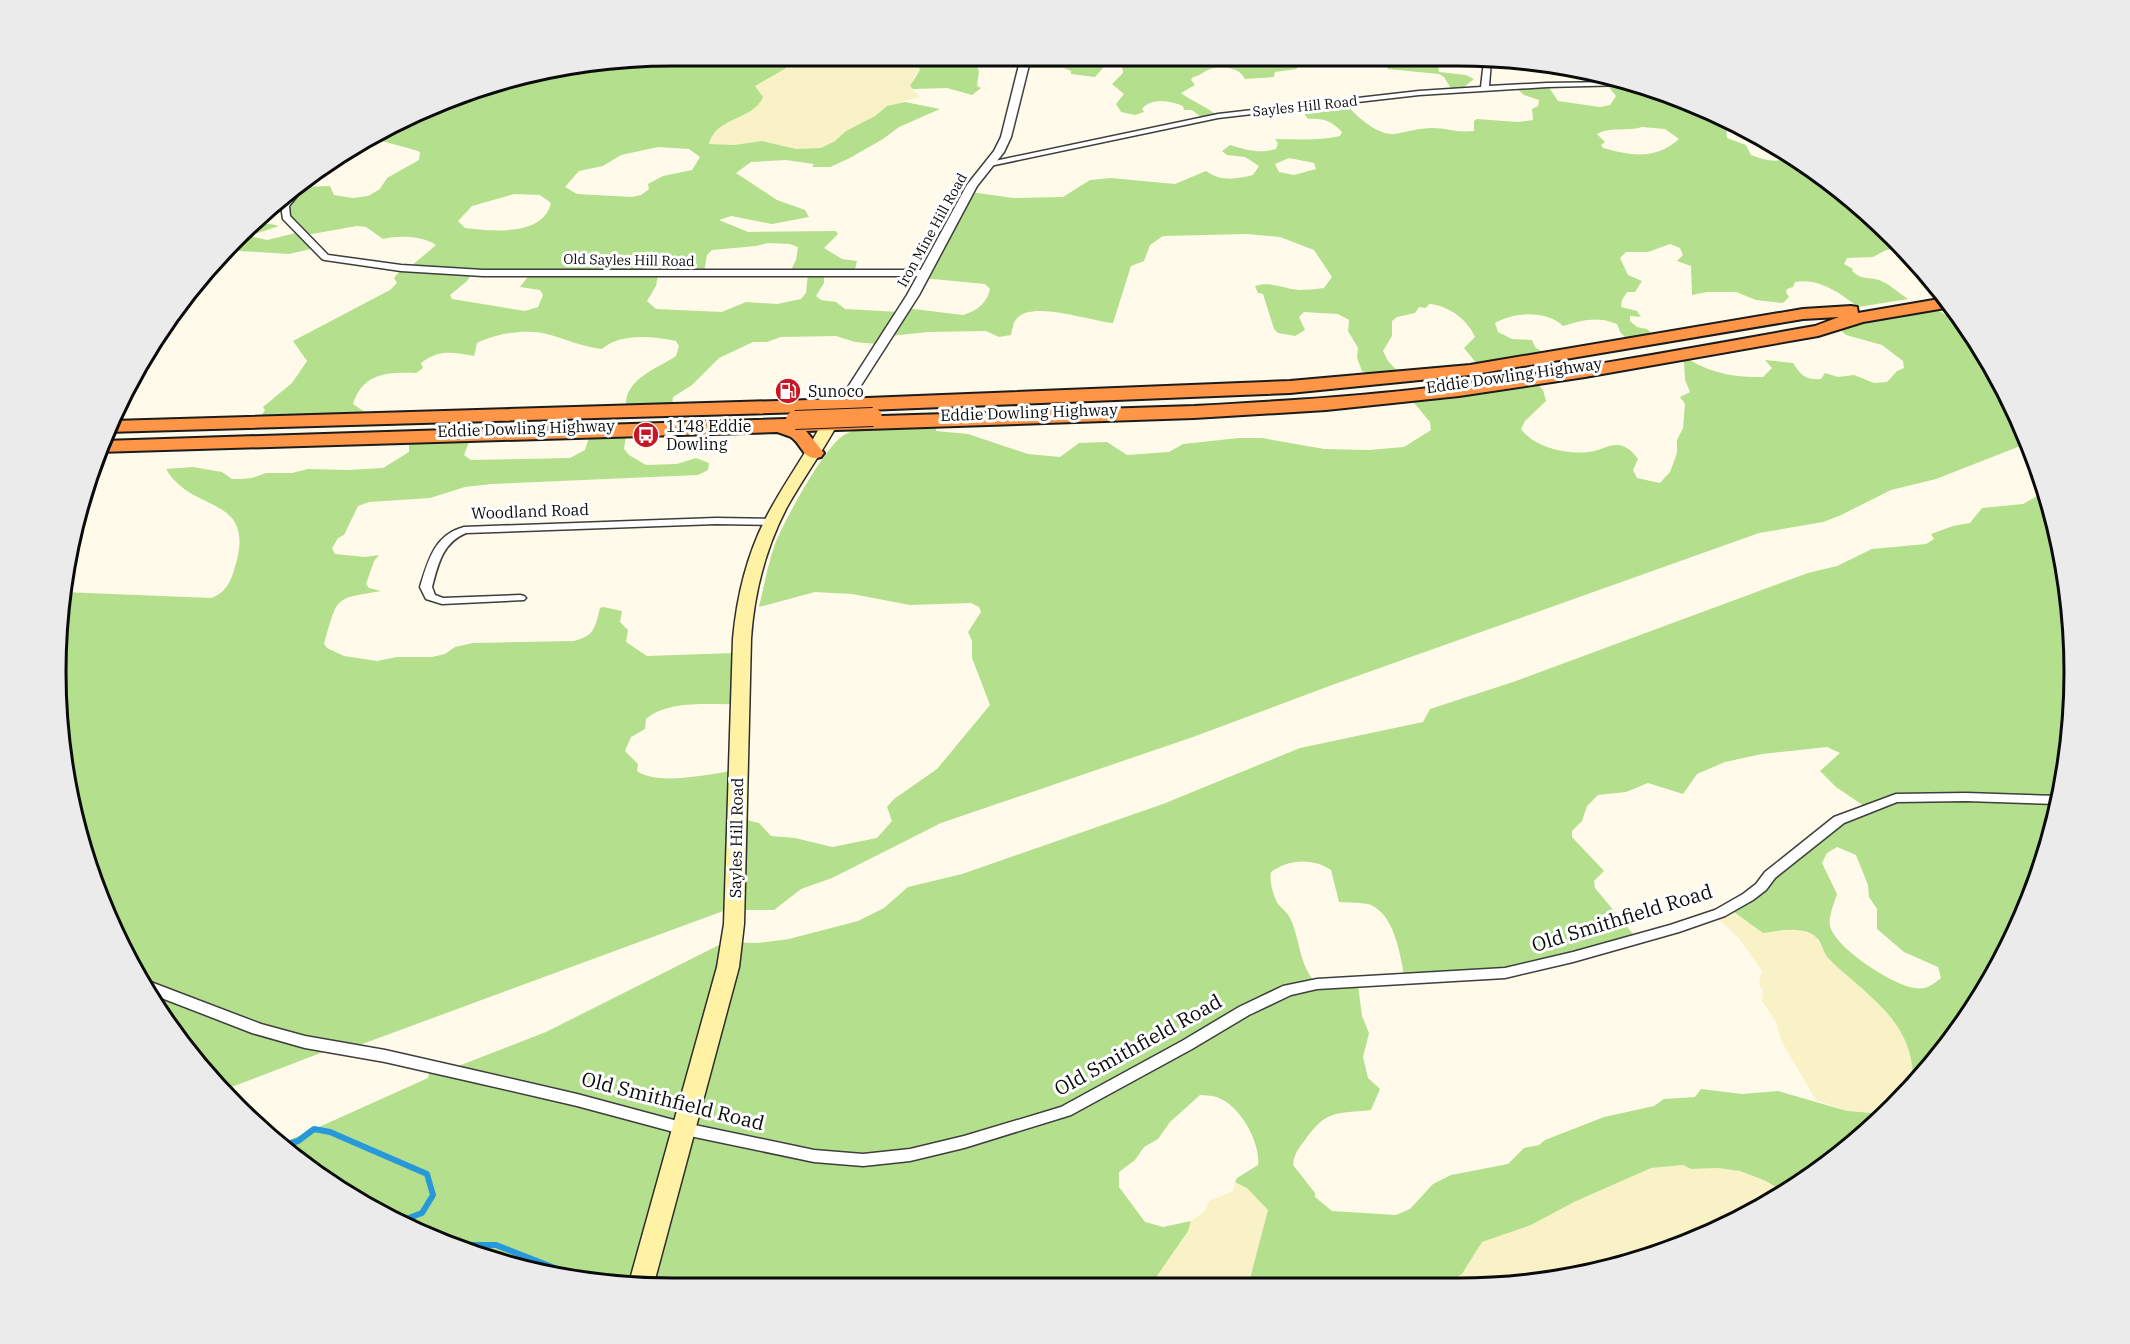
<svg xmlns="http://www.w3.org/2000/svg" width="2130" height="1344" viewBox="0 0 2130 1344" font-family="'IBM Plex Serif',serif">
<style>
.farmland{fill:#f8f2c6}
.forest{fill:#b4df8c;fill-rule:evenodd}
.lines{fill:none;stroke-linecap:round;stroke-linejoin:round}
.stream{stroke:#2799da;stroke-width:6}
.minor-casing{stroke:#3e3e3e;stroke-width:3}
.tertiary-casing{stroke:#3e3e3e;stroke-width:3}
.secondary-casing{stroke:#2d2d2d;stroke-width:3}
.motorway-casing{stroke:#1c1c1c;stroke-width:4}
.minor{fill:#fff;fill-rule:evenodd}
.tertiary{fill:#fff;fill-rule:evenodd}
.secondary{fill:#fff2a4;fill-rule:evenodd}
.motorway{fill:#ff9547;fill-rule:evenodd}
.motorway-bridge-casing{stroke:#1c1c1c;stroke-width:20;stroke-linecap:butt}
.motorway-bridge{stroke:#ff9547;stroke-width:18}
.labels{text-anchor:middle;stroke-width:6;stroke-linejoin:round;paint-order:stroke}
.far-street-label{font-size:14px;fill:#0b0b0b;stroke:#fff}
.street-label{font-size:16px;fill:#0b0b0b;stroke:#fff}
.poi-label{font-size:16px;fill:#0b0b0b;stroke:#fff;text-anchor:start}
.near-street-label{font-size:20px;fill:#0b0b0b;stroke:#fff}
.rim{fill:none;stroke:#0b0b0b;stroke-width:3}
</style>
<rect width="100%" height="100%" fill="#fffae9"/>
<!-- farmland -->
<g class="farmland">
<polygon points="758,61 916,61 920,70 914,77 911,88 921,97 887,106 875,116 846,131 835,141 821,148 796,149 762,141 734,145 709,144 711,134 763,97 755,86 775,63"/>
<polygon points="1730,909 1763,933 1797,929 1816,937 1827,956 1874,998 1901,1030 1911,1053 1914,1079 1897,1100 1888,1108 1874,1113 1847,1111 1816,1100 1782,1042 1775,1020 1762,1001 1763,992 1759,984 1762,971 1739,938 1715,916"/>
<polygon points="1683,1165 1691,1169 1718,1168 1740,1171 1766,1181 1785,1193 1766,1206 1618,1267 1499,1287 1441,1287 1462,1274 1482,1242 1531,1225 1574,1202 1651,1168"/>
<polygon points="1235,1182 1247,1188 1268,1210 1248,1286 1150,1286 1188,1231 1191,1221 1204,1212 1210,1201 1233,1191"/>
</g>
<!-- forest -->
<g class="forest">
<path d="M590 61H758L784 66 786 68 755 86 763 97C754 120 715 117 709 144L734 145 762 141 796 149 821 148 835 141 846 131 875 116 887 106 905 102 940 109 899 127 883 139 848 159 830 167H812L814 164 786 160 751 162 736 173 777 200 805 210 809 217 772 224 731 216 719 220 748 232 836 231 838 234 824 248 842 259 857 261 854 273 824 275V283L816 296 821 300 836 302 845 309 899 312 905 308 963 315C977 311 987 303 990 289L985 284 923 278 971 192 1013 198 1063 197 1090 180 1111 178 1175 184 1206 171C1221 182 1236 179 1253 175L1259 166 1245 157 1227 155 1222 151 1230 145C1247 150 1259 154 1276 149L1278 143 1275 139C1296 139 1318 141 1340 136L1342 132C1331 121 1324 118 1308 119L1299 106 1344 102C1355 115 1376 135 1394 134 1407 132 1419 128 1432 128 1447 128 1456 133 1474 131V121L1477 119 1518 122 1533 120 1532 109 1538 106 1539 100 1524 95 1515 87 1548 86 1558 101 1600 107 1610 105 1616 96 1606 84H1591L1580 72 1607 79 1610 84H1626L1694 103 1729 123 1726 127 1727 138 1746 145 1751 155C1762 159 1779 165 1787 156L1834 183 1903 248 1886 250 1873 257 1847 258 1844 264 1853 269 1852 271C1861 280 1868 277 1879 280 1888 283 1899 293 1908 299L1858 307C1840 293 1819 278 1795 282L1793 287 1787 289 1786 292 1789 297 1783 303 1756 300 1736 292H1707L1692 295 1691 266 1677 261 1683 255 1680 248 1670 244 1648 252H1626L1620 258 1628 275 1642 281 1635 292H1627L1622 300 1621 307 1637 311 1641 317 1630 316V321L1637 327 1647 329 1659 341 1634 346 1620 332 1617 324C1597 316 1583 320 1563 326 1546 310 1514 312 1495 323L1498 332 1512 339 1532 340 1535 347 1551 359 1481 369 1464 348 1475 337C1468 320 1448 305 1429 304L1426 308 1419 307 1415 313 1397 317 1392 321V336L1383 351 1388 361 1400 374 1380 380 1362 371 1357 358 1358 348 1348 331 1349 320 1338 314 1304 312 1299 317 1305 330 1295 336 1278 333 1274 329 1263 294 1258 293 1255 286C1271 281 1284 289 1299 290 1307 290 1316 289 1324 288L1332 277 1314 250 1280 237 1247 234 1163 236 1150 245 1144 261 1131 266 1113 323C1092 322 1028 298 1015 321 1013 324 1012 331 1011 335L999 337 986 331 928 332 890 336 877 344 855 342 836 336 781 337 767 342H753L719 358 692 385 673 397 672 406 626 405C625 379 658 368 676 356L679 346 676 341C653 336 620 333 602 349 583 347 566 339 547 334 526 329 500 333 481 341L477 343 474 356C453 352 438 349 421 363L423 368 416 373C387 372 363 373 353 404L369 415 260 418 265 410 263 407 292 383 307 361 293 341 390 290 397 283 394 278 403 267H410L436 245C423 236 399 235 383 239L366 227 357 226 306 235 315 248 289 254 224 250C243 228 250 218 279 226L249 236 267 240 300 232 289 219 285 208 302 187 330 186 334 195 353 198 368 196 380 189 387 178 419 160 420 152C417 150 375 139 371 139L474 88ZM1642 127 1665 129 1679 139C1655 160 1632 156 1603 148L1601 145 1605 142 1597 134C1611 126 1626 132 1642 127ZM658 147 689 149 700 157 692 170 663 176 648 184 649 189 641 195 632 197 577 194 565 187 579 171 603 166 621 155ZM1289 158 1314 163 1316 169 1294 175 1279 172 1275 164ZM514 194 540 195 551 203C543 237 491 231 465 228L458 221 472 206ZM768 243 790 244 798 247 796 260 790 272 808 274 806 293 801 299 777 304 746 302 722 312 656 309 647 301 656 286 658 274 704 272 707 255 712 250 756 246ZM473 272 530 274 520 287 540 290 543 295 538 307 525 311 452 299 450 295 467 281Z"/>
<polygon points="916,61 957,61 959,65 977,66 979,71 977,86 981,88 972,95 947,88 913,89 910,86 920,70"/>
<polygon points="1026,61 1094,61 1103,68 1095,77 1071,74 1071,71 1064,68 1025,68"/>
<path d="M1121 61H1267L1275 64 1296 65 1297 69 1275 72 1274 77 1245 79C1239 67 1223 66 1210 69 1203 71 1201 76 1193 77L1191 80 1195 85 1181 93C1193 102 1206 106 1216 115L1201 117 1192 110H1184L1183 106C1170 101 1152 97 1142 109L1144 112 1135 115 1121 112 1116 104 1124 94 1112 84 1123 73Z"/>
<polygon points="1382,61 1437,61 1439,72 1466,75 1474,79 1460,90 1452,90 1444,77 1439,74 1388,69"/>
<path d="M1938 310 1950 318 1953 323 1968 330 1992 364 2028 443 1936 479 1891 490 1839 516 1823 522 1759 533 1332 685 1193 737 941 823 832 878 801 889 774 910H726L346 1050 331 1049 221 1091 209 1079 159 1014 119 944 77 832 56 672 63 592 211 598C226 593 231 581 235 567 257 494 193 515 166 469L193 467 222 472 232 479H240L252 478 266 473H292L308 469 348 470 383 468 409 452V440L471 437 464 455 471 460 570 458 585 450 590 434 626 435 624 449 629 455 646 465 677 464 696 458 709 463 708 470 698 475 492 484 465 487 430 498 369 502 358 506 344 535 338 538 332 548 335 554 365 557 379 555 374 561 366 584 369 588 381 591C332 599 338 597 324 644L327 648 344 656 377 661 397 657H432L445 654 455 647 473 643 574 641C594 636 595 628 600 608L603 607 622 611 620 622 628 630 626 642 647 656 734 653V704C706 705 669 700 646 719L645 729 631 737 625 751 638 764 637 771C658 786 708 774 733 771L743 819 759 823 771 836 795 838 832 847 877 838 892 821 887 807 894 799 937 769 990 705 972 658V641L968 632 981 612 979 607 971 603 910 605 852 594 815 592 759 607C764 586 768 564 775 544 784 521 825 446 844 435 870 420 907 424 936 423V431L968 434 1028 454 1060 457 1079 443 1107 442 1127 455 1169 452 1183 444 1239 438H1262L1324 449 1369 450 1404 447 1431 430 1430 422 1410 398 1535 381 1543 390 1546 401 1525 421 1521 429C1533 447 1567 455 1589 452 1601 451 1613 441 1625 447 1630 449 1635 455 1638 459L1633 470 1637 478 1660 483 1670 472 1677 453V440L1683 428 1685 404 1680 397 1690 392 1685 380 1684 363 1676 355 1680 354C1706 372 1732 378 1763 377L1772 368 1765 360 1793 363C1801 376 1806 380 1821 379L1825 373 1838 377 1854 375 1874 383 1887 382 1897 371 1904 368 1903 361 1882 345 1846 335 1838 328Z"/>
<path d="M2046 491 2069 592 2073 713 2053 832 2011 945 1947 1048 1910 1087C1914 1079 1913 1074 1912 1065 1906 1016 1860 990 1828 958 1823 952 1822 943 1817 938 1803 925 1779 931 1763 933L1730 909 1813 840 1867 808 1836 787 1820 771 1840 753 1827 747 1762 754 1725 762 1697 774 1683 794 1648 783 1626 792 1598 795 1587 806 1582 821 1572 831V837L1604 871 1594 881 1595 888 1637 939 1531 968 1405 979C1400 956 1396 917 1371 905 1363 902 1348 903 1339 902L1331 870C1313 858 1289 859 1271 872 1269 881 1273 895 1278 904 1282 909 1288 913 1290 918 1300 938 1299 967 1317 984L1358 985 1362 1016 1369 1033 1363 1057 1368 1078 1380 1089 1371 1110C1336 1114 1327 1109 1305 1140 1298 1149 1294 1154 1293 1165L1315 1193V1197L1332 1211 1396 1215 1410 1209 1433 1184 1451 1175 1508 1164 1524 1148 1539 1145 1545 1140 1604 1117 1654 1106 1664 1099 1695 1097 1701 1089 1742 1094 1778 1091 1847 1111 1873 1113 1888 1108 1897 1100 1864 1136 1785 1193 1766 1181 1740 1171 1718 1168 1691 1169 1683 1165 1651 1168 1574 1202 1531 1225 1482 1242 1462 1274 1441 1287 1248 1286 1268 1210 1247 1188 1235 1182 1237 1178 1258 1165C1261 1143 1240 1106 1219 1098 1213 1095 1206 1096 1200 1095L1170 1122 1158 1139 1144 1147 1135 1160 1119 1172V1187L1145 1222 1163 1227 1191 1221 1188 1231 1150 1286 592 1283 436 1242 296 1161 279 1145 428 1078 430 1068 448 1070 546 1032 725 942 758 943 789 939 858 921 884 908 908 887 962 874 1163 804 1300 748 1423 722 1430 709 1513 682 1808 573 1837 566 1872 549 1926 544 1934 539 1931 534 1953 526 1970 523 1982 508 2023 504ZM1837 847 1856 855 1868 885 1869 897 1877 909V929L1904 952 1938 967 1941 978C1932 985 1926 990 1915 988 1894 986 1835 948 1830 926 1828 917 1834 904 1837 894L1822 863 1827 853Z"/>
</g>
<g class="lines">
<!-- stream -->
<g class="stream">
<polyline points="281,1146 298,1141 314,1129 330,1132 427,1174 433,1195 422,1213 401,1221"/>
<polyline points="458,1248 464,1245 496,1245 593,1283"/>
</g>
<!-- minor casing -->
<g class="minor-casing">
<g id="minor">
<polygon points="1484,61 1491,61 1489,86 1547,83 1617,82 1628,85 1547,87 1419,95 1218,118 990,166 986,164 990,162 1218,114 1419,91 1481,87"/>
<polygon points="338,155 345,157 298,195 289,206 290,216 328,255 401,265 483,270 924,270 928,273 924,276 483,276 401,271 325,260 322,259 283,219 281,206 292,191"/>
<path d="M716 518 772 519 777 522 772 525 716 524 466 533C442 543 438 565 432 587L435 595 443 598 520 595 524 596 526 598 524 600 442 604 426 599 420 587C428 561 434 535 464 527Z"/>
<polygon points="1966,793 2059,796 2058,804 1966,801 1897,802 1844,823 1775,878 1766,890 1753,900 1725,916 1679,932 1573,962 1505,978 1317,989 1291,995 1249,1015 1192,1049 1071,1115 964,1148 910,1161 863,1166 814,1162 685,1135 577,1106 473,1082 385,1062 305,1048 252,1033 146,992 140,981 148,981 261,1024 305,1036 385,1050 473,1070 577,1094 685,1123 814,1150 863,1154 910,1149 964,1136 1061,1107 1182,1041 1239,1007 1283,986 1317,979 1505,968 1573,952 1670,925 1715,910 1743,894 1756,884 1765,872 1834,817 1896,794"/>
</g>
</g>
<!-- tertiary casing -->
<g class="tertiary-casing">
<polygon id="tertiary" points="1020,61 1030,61 1011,137 1004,152 977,186 919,295 842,415 840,418 832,418 830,415 907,295 967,185 994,151 1001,137"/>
</g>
<!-- secondary casing -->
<g class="secondary-casing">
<path id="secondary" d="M829 420 837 425C821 454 802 480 786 509 765 550 754 594 751 639L744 924 739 967 654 1283H629L717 967 724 924 733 639C737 594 748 551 769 512 785 482 805 455 821 425Z"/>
</g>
<!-- motorway casing -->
<g class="motorway-casing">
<path id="motorway" d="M1945 298 1951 307 1863 322 1818 336 1585 377 1459 396 1326 410 1194 418 806 431 824 453 821 457C803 462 803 445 791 437 786 435 781 433 777 432L98 452 103 441 1194 406C1283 401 1372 396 1461 384 1580 369 1697 347 1815 326L1839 317 1803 319 1470 375 1290 393 842 411 107 432 112 421 842 399 1290 381 1470 365 1803 309 1851 306 1857 307 1858 313Z"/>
</g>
<!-- minor -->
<use href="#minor" class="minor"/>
<!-- tertiary -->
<use href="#tertiary" class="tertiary"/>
<!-- secondary -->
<use href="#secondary" class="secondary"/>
<!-- motorway -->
<use href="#motorway" class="motorway"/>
<!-- motorway-bridge casing -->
<g class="motorway-bridge-casing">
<polyline id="motorway-bridge" points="795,420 873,417"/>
</g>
<!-- motorway-bridge -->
<use href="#motorway-bridge" class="motorway-bridge"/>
</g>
<!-- icons -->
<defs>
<g id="fuel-disc" transform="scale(1.35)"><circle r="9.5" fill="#c71624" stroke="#fff"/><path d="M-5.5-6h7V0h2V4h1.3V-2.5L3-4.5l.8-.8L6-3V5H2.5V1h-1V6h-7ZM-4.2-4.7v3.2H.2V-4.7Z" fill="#fff"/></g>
<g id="bus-disc" transform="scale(1.35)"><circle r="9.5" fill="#c71624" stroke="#fff"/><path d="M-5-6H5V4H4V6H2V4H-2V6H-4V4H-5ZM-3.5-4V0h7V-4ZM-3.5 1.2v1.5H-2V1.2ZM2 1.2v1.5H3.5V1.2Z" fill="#fff"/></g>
</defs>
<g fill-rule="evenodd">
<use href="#fuel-disc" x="788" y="391"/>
<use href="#bus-disc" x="646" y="435"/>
</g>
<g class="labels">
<!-- far-street labels -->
<g class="far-street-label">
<text transform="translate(1305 106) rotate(-6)" y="5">Sayles Hill Road</text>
<text transform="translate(932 230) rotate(-61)" y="5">Iron Mine Hill Road</text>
<text transform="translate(629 260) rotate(1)" y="5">Old Sayles Hill Road</text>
</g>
<!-- street labels -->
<g class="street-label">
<text transform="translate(1514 375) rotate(-8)" y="6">Eddie Dowling Highway</text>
<text transform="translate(1029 412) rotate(-2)" y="6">Eddie Dowling Highway</text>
<text transform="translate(526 428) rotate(-2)" y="6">Eddie Dowling Highway</text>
<text transform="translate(530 511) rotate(-2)" y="6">Woodland Road</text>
<text transform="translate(736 838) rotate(-89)" y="6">Sayles Hill Road</text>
</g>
<!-- poi labels -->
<g class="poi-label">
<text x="808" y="397">Sunoco</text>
<text x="666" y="432">1148 Eddie<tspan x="666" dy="18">Dowling</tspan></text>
</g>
<!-- near-street labels -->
<g class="near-street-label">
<text transform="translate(1622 918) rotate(-17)" y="7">Old Smithfield Road</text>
<text transform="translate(1138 1045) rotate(-29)" y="7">Old Smithfield Road</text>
<text transform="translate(673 1101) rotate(14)" y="7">Old Smithfield Road</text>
</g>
</g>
<!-- crop -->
<path d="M0 0H2130V1344H0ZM672 66H1458A606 606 0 0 1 2064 672V672A606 606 0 0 1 1458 1278H672A606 606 0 0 1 66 672V672A606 606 0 0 1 672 66Z" fill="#ebebeb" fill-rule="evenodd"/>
<path class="rim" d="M672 66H1458A606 606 0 0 1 2064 672V672A606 606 0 0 1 1458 1278H672A606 606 0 0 1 66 672V672A606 606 0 0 1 672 66Z"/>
</svg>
